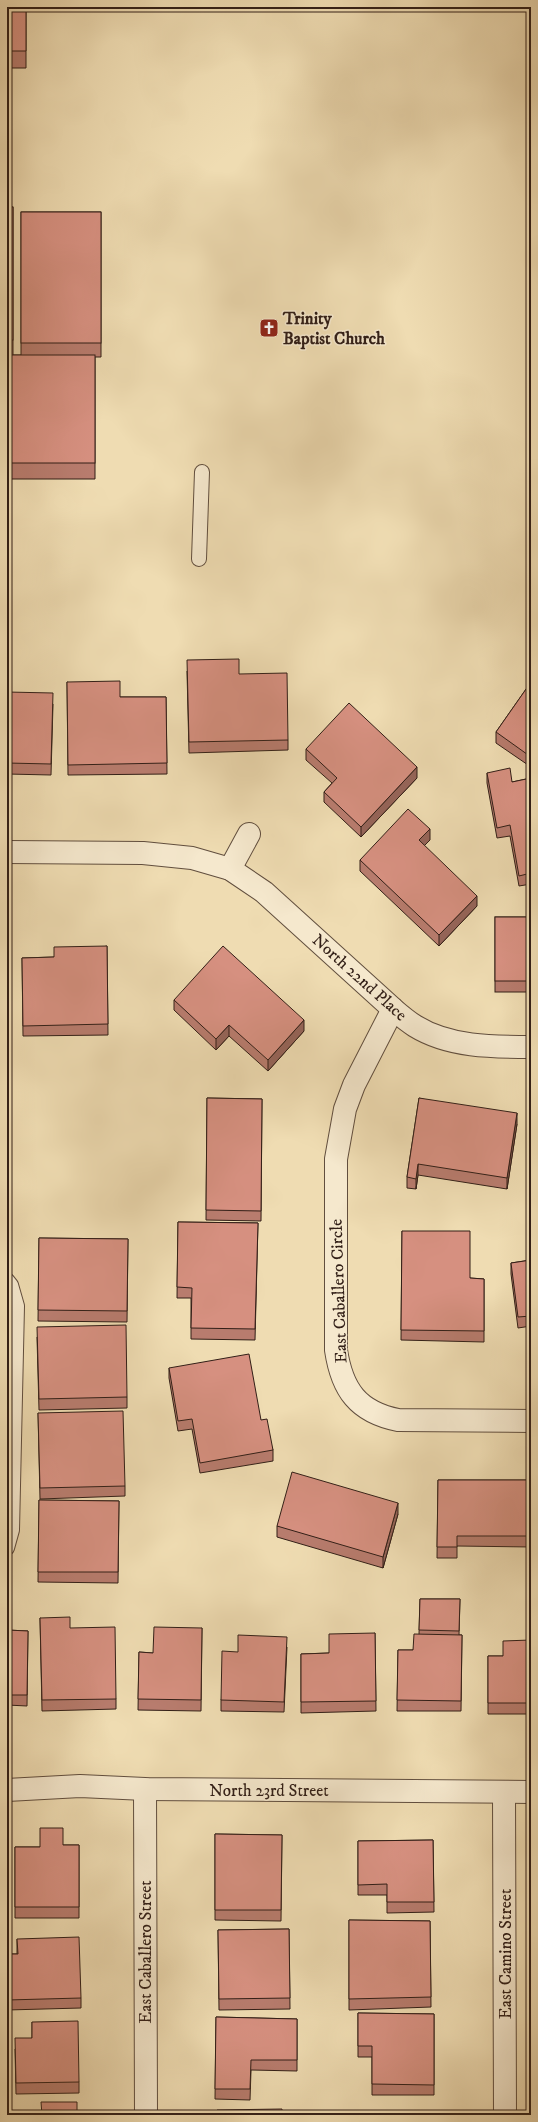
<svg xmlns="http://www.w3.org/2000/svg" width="538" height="2122" viewBox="0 0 538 2122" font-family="'IM FELL DW Pica',serif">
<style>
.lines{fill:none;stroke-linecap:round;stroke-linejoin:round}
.service-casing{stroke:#614e3e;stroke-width:16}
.minor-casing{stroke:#614e3e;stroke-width:24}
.service{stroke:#f5e8cd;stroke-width:14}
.minor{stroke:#f5e8cd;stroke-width:22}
.wall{fill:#b87c6e;stroke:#321f17}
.shaded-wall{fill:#96655a;stroke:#321f17}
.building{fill:#d69080;stroke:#321f17}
.labels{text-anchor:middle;stroke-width:3;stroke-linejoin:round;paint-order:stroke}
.poi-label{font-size:17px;font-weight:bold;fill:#321f17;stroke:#f5e8cd;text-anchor:start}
.street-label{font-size:17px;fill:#321f17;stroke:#f5e8cd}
</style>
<rect width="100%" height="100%" fill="#efdcb2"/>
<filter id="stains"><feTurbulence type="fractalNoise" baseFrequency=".005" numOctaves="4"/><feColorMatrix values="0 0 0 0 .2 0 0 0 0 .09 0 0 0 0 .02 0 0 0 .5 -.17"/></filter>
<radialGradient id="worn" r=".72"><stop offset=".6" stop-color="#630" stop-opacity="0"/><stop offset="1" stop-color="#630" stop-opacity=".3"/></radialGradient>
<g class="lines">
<!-- service casing -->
<g class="service-casing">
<g id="service">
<polyline points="199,559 202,472"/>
<polyline points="7,1280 11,1285 17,1306 12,1530 7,1548"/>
</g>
</g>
<!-- minor casing -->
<g class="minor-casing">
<g id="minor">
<path d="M7 852 143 853 192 858 230 869 264 892 393 1009C400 1015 407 1021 415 1026 449 1047 492 1047 531 1047"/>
<polyline points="230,869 249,834"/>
<path d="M393 1009 354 1085 345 1109 336 1159V1350C342 1390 358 1412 398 1420L531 1421"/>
<polyline points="145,1789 146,2115"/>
<polyline points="7,1790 80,1786 145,1789 531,1792"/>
<polyline points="504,1792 505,2115"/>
</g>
</g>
<!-- service -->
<use href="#service" class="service"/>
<!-- minor -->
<use href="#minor" class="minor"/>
</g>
<!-- wall -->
<g class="wall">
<polygon points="7,7 26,7 26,68 11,68 11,84 7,89"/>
<polygon points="7,207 13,207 13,355 21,355 21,212 101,212 101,357 95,357 95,479 7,479"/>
<polygon points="187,671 288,740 288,750 189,753"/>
<polygon points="67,682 120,697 166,697 167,774 68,775"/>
<polygon points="531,682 531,767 496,743 496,732"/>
<polygon points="7,692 53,704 51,775 7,774"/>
<polygon points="306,749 417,778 361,837 324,802 324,792 332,783 306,760"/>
<polygon points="487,773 512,782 531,778 531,884 519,886 510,836 497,838 487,783"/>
<polygon points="430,840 424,845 477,906 439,946 360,871 360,860"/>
<rect x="495" y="917" width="36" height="75"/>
<polygon points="107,946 108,1035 23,1036 22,958 54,957"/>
<polygon points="174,1000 304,1031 268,1071 229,1036 216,1050 174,1010"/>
<polygon points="207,1098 262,1099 261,1221 206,1220"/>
<polygon points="419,1098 517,1124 507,1189 418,1175 416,1189 407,1188 407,1177"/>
<polygon points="178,1222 258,1223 255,1340 191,1339 191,1298 177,1298"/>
<polygon points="402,1231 470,1278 484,1279 484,1342 401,1340"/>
<polygon points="39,1238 128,1239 127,1322 38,1321"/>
<polygon points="531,1260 531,1326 518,1328 511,1274 511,1263"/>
<polygon points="37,1337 127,1397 127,1408 39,1410"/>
<polygon points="169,1368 261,1420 273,1450 273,1461 200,1473 192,1429 178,1431 169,1378"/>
<polygon points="38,1413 125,1486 125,1496 40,1499"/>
<polygon points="438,1480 531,1480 531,1547 457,1546 457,1558 437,1558"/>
<polygon points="39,1500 119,1501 118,1583 38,1582"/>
<polygon points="398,1514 383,1568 277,1537 277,1526"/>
<polygon points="420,1599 460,1599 459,1635 462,1635 461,1711 397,1711 398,1650 413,1650 419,1634"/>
<polygon points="40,1618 70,1628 116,1699 116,1709 42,1711"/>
<polygon points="202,1628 201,1711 138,1710 139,1652 153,1653"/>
<polygon points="7,1630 28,1631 27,1706 7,1705"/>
<polygon points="375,1633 376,1711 301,1713 301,1654 329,1653"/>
<polygon points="531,1640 531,1714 488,1714 488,1656 503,1656"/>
<polygon points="287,1647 284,1712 221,1711 221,1700 238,1652"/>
<polygon points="215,1834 282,1835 281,1921 215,1920"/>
<polygon points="433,1840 434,1912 387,1913 387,1895 358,1895 358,1841"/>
<polygon points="63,1845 79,1845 79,1918 15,1918 15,1847 40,1847"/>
<polygon points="349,1920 430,1921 431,2007 349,2010"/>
<polygon points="289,1929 290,2009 219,2010 218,1930"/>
<polygon points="17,1939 81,1998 81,2008 7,2010 7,1954 17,1954"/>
<polygon points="358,2013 434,2014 434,2095 372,2095 372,2057 358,2057"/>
<polygon points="216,2017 297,2019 297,2071 251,2070 250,2100 215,2099"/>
<polygon points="32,2022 79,2082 79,2093 16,2094 15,2049 32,2038"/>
</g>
<!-- shaded-wall -->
<g class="shaded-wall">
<polygon points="11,67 11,84 7,89 7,72"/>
<polygon points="417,767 417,778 361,837 361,827"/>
<polygon points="430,829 430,840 419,851 419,840"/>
<polygon points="477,896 477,906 439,946 439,935"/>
<polygon points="304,1020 304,1031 268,1071 268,1060"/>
<polygon points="229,1025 229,1036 216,1050 216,1039"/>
<polygon points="517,1113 517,1124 507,1189 507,1178"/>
<polygon points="418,1164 418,1175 416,1189 416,1179"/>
<polygon points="398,1503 398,1514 383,1568 383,1557"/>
</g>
<!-- building -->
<g class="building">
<polygon points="7,7 26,7 26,51 11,51 11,67 7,72"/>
<rect x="7" y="207" width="6" height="133"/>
<rect x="21" y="212" width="80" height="131"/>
<rect x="7" y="355" width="88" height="108"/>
<polygon points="239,659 239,674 287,673 288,740 189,742 187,660"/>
<polygon points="120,681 120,697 166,697 167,763 68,765 67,682"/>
<polygon points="531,682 531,757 496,732"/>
<polygon points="7,692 53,693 51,764 7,763"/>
<polygon points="349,703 417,767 361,827 324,792 337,778 306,749"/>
<polygon points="510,768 512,782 531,778 531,873 519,876 510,825 497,828 487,773"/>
<polygon points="408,809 430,829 419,840 477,896 439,935 360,860"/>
<rect x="495" y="917" width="36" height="64"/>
<polygon points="107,946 108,1024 23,1026 22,958 54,957 54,947"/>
<polygon points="223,946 304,1020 268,1060 229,1025 216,1039 174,1000"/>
<polygon points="207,1098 262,1099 261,1211 206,1210"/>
<polygon points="419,1098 517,1113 507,1178 418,1164 416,1179 407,1177"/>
<polygon points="178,1222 258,1223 255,1329 191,1328 192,1288 177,1287"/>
<polygon points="402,1231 470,1231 470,1278 484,1279 484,1331 401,1330"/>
<polygon points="39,1238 128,1239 127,1311 38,1310"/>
<polygon points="531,1260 531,1316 518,1317 511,1263"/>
<polygon points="126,1325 127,1397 39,1399 37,1327"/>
<polygon points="249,1354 261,1420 267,1419 273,1450 200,1463 192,1419 178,1421 169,1368"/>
<polygon points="123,1411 125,1486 40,1488 38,1413"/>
<polygon points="292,1472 398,1503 383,1557 277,1526"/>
<polygon points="438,1480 531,1480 531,1536 457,1536 457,1547 437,1547"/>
<polygon points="39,1500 119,1501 118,1572 38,1572"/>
<polygon points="420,1599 460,1599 459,1631 419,1630"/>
<polygon points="70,1617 70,1628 115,1627 116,1699 42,1700 40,1618"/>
<polygon points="154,1627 202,1628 201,1700 138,1699 139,1652 153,1653"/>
<polygon points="7,1630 28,1631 27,1695 7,1695"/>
<polygon points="375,1633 376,1701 301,1702 301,1654 329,1653 329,1634"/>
<polygon points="414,1634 462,1635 461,1701 397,1700 398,1650 413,1650"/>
<polygon points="238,1635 287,1637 284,1702 221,1700 222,1651 238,1652"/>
<polygon points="531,1640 531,1703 488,1703 488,1656 503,1656 503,1641"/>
<polygon points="40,1828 63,1828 63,1845 79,1845 79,1907 15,1907 15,1847 40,1847"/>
<polygon points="215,1834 282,1835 281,1910 215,1910"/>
<polygon points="433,1840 434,1902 387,1902 387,1884 358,1885 358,1841"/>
<polygon points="349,1920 430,1921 431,1997 349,1999"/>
<polygon points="289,1929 290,1998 219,1999 218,1930"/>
<polygon points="79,1937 81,1998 7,2000 7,1954 18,1954 17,1939"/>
<polygon points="358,2013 434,2014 434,2085 372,2084 372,2046 358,2046"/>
<polygon points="216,2017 297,2019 297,2060 251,2060 250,2089 215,2089"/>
<polygon points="78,2021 79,2082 16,2083 15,2038 32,2038 32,2022"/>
<polygon points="41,2102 77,2102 77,2115 42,2115"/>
<polygon points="282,2109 282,2115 217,2115 217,2110"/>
<rect x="386" y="2113" width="50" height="2"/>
</g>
<!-- icons -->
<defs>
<g id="church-square" transform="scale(1)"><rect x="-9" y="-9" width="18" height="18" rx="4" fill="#8f2418" stroke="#f5e8cd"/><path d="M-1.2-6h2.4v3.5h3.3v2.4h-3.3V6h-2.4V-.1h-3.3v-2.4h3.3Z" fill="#fff"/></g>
</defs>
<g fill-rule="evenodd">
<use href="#church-square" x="269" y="328"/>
</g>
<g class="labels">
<!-- poi labels -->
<g class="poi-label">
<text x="283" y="324">Trinity<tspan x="283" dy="20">Baptist Church</tspan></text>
</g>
<!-- street labels -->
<g class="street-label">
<text transform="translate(360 977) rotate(42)" y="6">North 22nd Place</text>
<text transform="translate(338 1291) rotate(-92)" y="6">East Caballero Circle</text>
<text x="269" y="1796">North 23rd Street</text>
<text transform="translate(145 1952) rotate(-90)" y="6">East Caballero Street</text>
<text transform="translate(505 1954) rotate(-90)" y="6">East Camino Street</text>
</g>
</g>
<!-- margin -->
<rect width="538" height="2122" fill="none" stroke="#efdcb2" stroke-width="24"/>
<rect x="8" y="8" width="522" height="2106" fill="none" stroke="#321f17" stroke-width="2"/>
<rect x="12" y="12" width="514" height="2098" fill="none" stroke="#321f17"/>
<rect width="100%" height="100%" filter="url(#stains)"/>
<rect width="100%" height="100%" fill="url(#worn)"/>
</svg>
